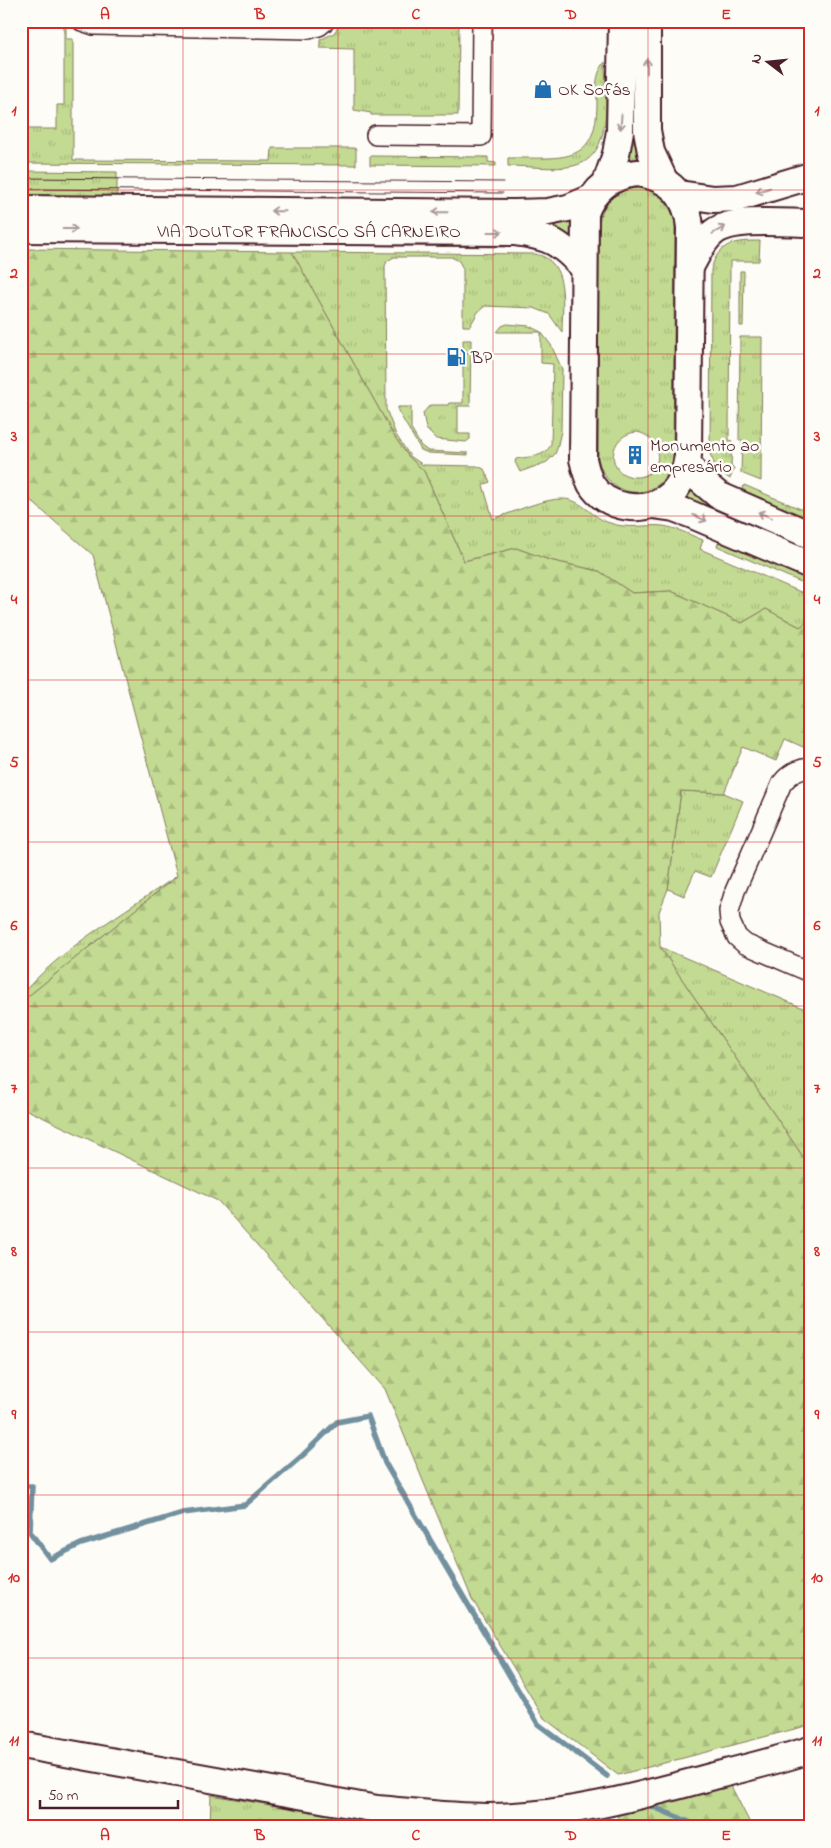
<svg xmlns="http://www.w3.org/2000/svg" width="831" height="1848" viewBox="0 0 831 1848" font-family="'Indie Flower',sans-serif">
<style>
.grass{fill:url(#grass-tufts);stroke:#867c5e;fill-rule:evenodd}
.forest{fill:url(#forest-firs);stroke:#867c5e}
.lines{fill:none;stroke-linecap:round;stroke-linejoin:round}
.stream{stroke:#72909e;stroke-width:5.5}
.minor-casing{stroke:#4a1f2b;stroke-width:22}
.secondary-casing{stroke:#4a1f2b;stroke-width:30}
.minor{stroke:#fdfcf7;stroke-width:19}
.secondary{stroke:#fdfcf7;stroke-width:26}
.tram{stroke:#4a1f2b;stroke-width:1}
.oneway{stroke:#ac999b}
.grid{fill:none;stroke:#d62828;stroke-width:1;stroke-opacity:0.55}
.labels{text-anchor:middle;stroke-width:5;stroke-linejoin:round;paint-order:stroke}
.poi-label{font-size:18px;fill:#4a1f2b;stroke:#fdfcf7;text-anchor:start}
.street-label{font-size:18px;fill:#4a1f2b;stroke:#fdfcf7}
.neatline{fill:none;stroke:#d62828;stroke-width:2}
.grid-label{font-size:16px;text-anchor:middle;font-weight:bold;fill:#d62828}
</style>
<defs>
<pattern id="grass-tufts" width="24" height="20" patternUnits="userSpaceOnUse" patternTransform="scale(1.25)"><rect width="24" height="20" fill="#c2da91"/><path d="M3 7l-1-3M5 7V3M7 7l1-3M15 17l-1-3M17 17v-4M19 17l1-3" fill="none" stroke="#a8bb7d"/></pattern>
<pattern id="forest-firs" width="22" height="20" patternUnits="userSpaceOnUse" patternTransform="scale(1.25)"><rect width="22" height="20" fill="#c2da91"/><path d="M5 1l3.5 6h-7zM16 11l3.5 6h-7z" fill="#a8bb7d"/></pattern>
</defs>
<rect width="100%" height="100%" fill="#fdfcf7"/>
<filter id="ink" filterUnits="userSpaceOnUse"><feTurbulence type="fractalNoise" baseFrequency=".02" numOctaves="2"/><feDisplacementMap in="SourceGraphic" scale="10" xChannelSelector="R" yChannelSelector="G"/><feConvolveMatrix kernelMatrix="1 2 1 2 8 2 1 2 1" color-interpolation-filters="sRGB"/></filter>
<g filter="url(#ink)">
<!-- grass -->
<g class="grass">
<polygon points="64,21 66,21 66,39 73,39 73,160 271,161 272,148 353,148 356,149 356,165 21,163 21,129 57,129 57,105 64,105"/>
<polygon points="342,21 459,21 458,115 371,115 371,113 354,110 354,49 320,48 320,40 334,33"/>
<path d="M605 62C605 93 615 158 573 166 556 170 527 166 508 166V158C559 157 597 168 597 102 597 84 594 77 605 62Z"/>
<polygon points="631,124 636,124 642,159 626,159"/>
<polygon points="370,156 488,157 488,162 496,163 496,166 370,165"/>
<polygon points="21,171 117,172 117,196 508,199 508,203 21,199"/>
<path d="M633 188C655 188 670 201 675 222L673 461C662 504 606 502 598 458L599 223C602 204 614 192 633 188ZM637 432C667 438 663 479 634 477 605 475 607 434 637 432Z"/>
<polygon points="571,217 570,238 540,223"/>
<polygon points="21,238 505,242 505,247 21,242"/>
<path d="M760 241 759 261H730L729 440 732 441 731 467 734 468 730 479 716 469 710 454 711 270C718 242 735 241 760 241Z"/>
<path d="M292 252 535 254C570 260 562 307 562 332L549 314 534 308 485 306 478 312 470 326H463V269L459 261 451 257H394L387 261 385 266 386 409 396 435 410 456 423 465 477 466 484 469 490 482 483 485 493 519C512 513 544 498 563 499 582 499 592 518 610 523 630 530 644 524 663 526 677 528 690 535 703 540L700 549 810 596V619L800 627 766 609 742 623 671 591 632 593 599 571 549 560 516 548 464 561 424 471 408 456 394 436Z"/>
<polygon points="740,271 744,271 743,326 740,326"/>
<path d="M507 324 529 326 541 332 551 345 562 369 561 431 557 449 555 454 547 462 520 472 515 462 516 459C530 456 545 458 551 444L553 364 541 363V332H497L502 326Z"/>
<polygon points="740,337 762,337 761,481 741,473 742,440 739,440"/>
<polygon points="463,340 471,340 470,406 458,406 458,434 470,434 470,439 466,442 436,439 426,429 423,413 430,405 448,405 449,403 463,403"/>
<polygon points="398,407 411,407 411,429 421,446 428,451 468,453 468,455 428,453 421,450 398,411"/>
<polygon points="744,485 810,513 810,523 740,493"/>
<polygon points="693,489 717,507 715,513 685,499"/>
<polygon points="720,539 810,577 810,586 717,546"/>
<polygon points="681,791 724,793 743,801 711,877 695,871 684,896 668,889"/>
<path d="M177 876 21 1002V995C64 946 123 913 177 876Z"/>
<polygon points="660,947 810,1011 810,1167"/>
<polygon points="211,1795 401,1827 210,1827"/>
</g>
<!-- forest -->
<g class="forest">
<polygon points="21,249 292,252 394,436 408,456 424,471 464,561 516,548 549,560 599,571 632,593 671,591 742,623 766,609 800,627 810,619 810,750 785,739 776,761 743,747 724,793 681,791 668,889 659,912 660,947 810,1167 810,1725 618,1775 544,1718 472,1599 385,1389 218,1201 21,1107 21,1002 177,876 93,555 21,492"/>
<polygon points="730,1784 752,1827 622,1827 617,1815"/>
</g>
<g class="lines">
<!-- stream -->
<g class="stream">
<polyline points="21,1486 32,1486 30,1532 50,1559 81,1544 183,1513 245,1505 303,1455 337,1422 368,1416 385,1463 538,1724 607,1776"/>
<polyline points="649,1805 689,1822 694,1827"/>
</g>
<!-- minor casing -->
<g class="minor-casing">
<g id="minor">
<polyline points="82,21 94,25 309,29 319,26 325,21"/>
<polyline points="376,135 481,136 482,21"/>
<path d="M810 768C798 769 789 774 782 783L735 891 729 911 730 922 737 937 745 944 810 972"/>
</g>
</g>
<!-- secondary casing -->
<g class="secondary-casing">
<g id="secondary">
<polyline points="647,21 647,130 651,152 665,182"/>
<path d="M638 173C670 177 687 196 690 227L688 455C686 471 681 488 666 498 644 514 606 509 591 484 587 476 585 468 583 459L585 213C594 188 612 175 638 173Z"/>
<polyline points="606,183 616,154 620,131 622,21"/>
<polyline points="679,194 713,199 737,198 810,176"/>
<polyline points="21,209 515,213 548,212 568,208 592,198"/>
<path d="M21 229 515 232C550 236 560 243 584 268"/>
<path d="M690 267C697 255 703 240 714 232 733 217 786 223 810 223"/>
<polyline points="687,463 698,478 718,495 810,535"/>
<polyline points="653,505 674,508 690,514 810,565"/>
<path d="M21 1745 377 1809C413 1812 450 1817 487 1817 563 1817 641 1796 714 1776 746 1768 778 1760 810 1750"/>
</g>
</g>
<!-- minor -->
<use href="#minor" class="minor"/>
<!-- secondary -->
<use href="#secondary" class="secondary"/>
<!-- tram -->
<g class="tram">
<polyline points="21,178 503,182"/>
<polyline points="21,189 503,193"/>
</g>
</g>
<!-- one-way arrows -->
<defs><path id="oneway-shaft" d="M-6 0H5M1.5-3L5.5 0L1.5 3" fill="none" stroke-width="1.6" stroke-linecap="round" stroke-linejoin="round" transform="scale(1.25)"/></defs>
<g class="oneway">
<use href="#oneway-shaft" transform="translate(647 66) rotate(-90)"/>
<use href="#oneway-shaft" transform="translate(621 122) rotate(94)"/>
<use href="#oneway-shaft" transform="translate(763 190) rotate(162)"/>
<use href="#oneway-shaft" transform="translate(278 211) rotate(-179)"/>
<use href="#oneway-shaft" transform="translate(440 212) rotate(-179)"/>
<use href="#oneway-shaft" transform="translate(70 229)"/>
<use href="#oneway-shaft" transform="translate(719 230) rotate(-30)"/>
<use href="#oneway-shaft" transform="translate(495 232)"/>
<use href="#oneway-shaft" transform="translate(765 515) rotate(-157)"/>
<use href="#oneway-shaft" transform="translate(700 518) rotate(24)"/>
</g>
</g>
<!-- grid -->
<path class="grid" d="M183 21V1827M338 21V1827M493 21V1827M648 21V1827M21 190H810M21 354H810M21 516H810M21 680H810M21 842H810M21 1006H810M21 1168H810M21 1332H810M21 1495H810M21 1658H810"/>
<!-- icons -->
<defs>
<g id="shop-bare" transform="scale(1.5)"><path d="M-5-2.5h2.3a2.7 3.5 0 0 1 5.4 0H5L5.5 6h-11ZM-1.5-2.5h3a1.5 2.3 0 0 0-3 0Z" fill="#1f6fb2" stroke="#fdfcf7" stroke-width="2.5" paint-order="stroke"/></g>
<g id="fuel-bare" transform="scale(1.5)"><path d="M-5.5-6h7V0h2V4h1.3V-2.5L3-4.5l.8-.8L6-3V5H2.5V1h-1V6h-7ZM-4.2-4.7v3.2H.2V-4.7Z" fill="#1f6fb2" stroke="#fdfcf7" stroke-width="2.5" paint-order="stroke"/></g>
<g id="building-bare" transform="scale(1.5)"><path d="M-4-6H4V6H1V3H-1V6H-4ZM-2.5-4.3h1.7v1.8h-1.7ZM.8-4.3h1.7v1.8H.8ZM-2.5-1h1.7V.8h-1.7ZM.8-1h1.7V.8H.8Z" fill="#1f6fb2" stroke="#fdfcf7" stroke-width="2.5" paint-order="stroke"/></g>
</defs>
<g fill-rule="evenodd">
<use href="#shop-bare" x="543" y="89"/>
<use href="#fuel-bare" x="456" y="357"/>
<use href="#building-bare" x="635" y="455"/>
</g>
<g class="labels">
<!-- poi labels -->
<g class="poi-label">
<text x="558" y="95">OK Sofás</text>
<text x="471" y="363">BP</text>
<text x="650" y="451">Monumento ao<tspan x="650" dy="21">empresário</tspan></text>
</g>
<!-- street labels -->
<g class="street-label">
<text x="309" y="237">VIA DOUTOR FRANCISCO SÁ CARNEIRO</text>
</g>
</g>
<!-- margin -->
<rect width="831" height="1848" fill="none" stroke="#fdfcf7" stroke-width="55"/>
<!-- north arrow -->
<g transform="translate(768 62) rotate(286)" stroke="#fdfcf7" stroke-width="4" paint-order="stroke">
<path d="M0-4L9 19L0 12L-9 19Z" fill="#4a1f2b"/>
<text y="-8" font-size="14" font-weight="bold" text-anchor="middle" fill="#4a1f2b">N</text>
</g>
<!-- scale -->
<path d="M40 1800v8h138v-8" fill="none" stroke="#4a1f2b" stroke-width="2.5"/>
<text x="48" y="1800" font-size="15" fill="#4a1f2b" stroke="#fdfcf7" stroke-width="4" paint-order="stroke">50 m</text>
<rect x="28" y="28" width="776" height="1792" class="neatline"/>
<g class="grid-label">
<text x="105" y="19">A</text>
<text x="260" y="19">B</text>
<text x="416" y="19">C</text>
<text x="571" y="19">D</text>
<text x="726" y="19">E</text>
<text x="14" y="115">1</text>
<text x="817" y="115">1</text>
<text x="14" y="278">2</text>
<text x="817" y="278">2</text>
<text x="14" y="441">3</text>
<text x="817" y="441">3</text>
<text x="14" y="604">4</text>
<text x="817" y="604">4</text>
<text x="14" y="767">5</text>
<text x="817" y="767">5</text>
<text x="14" y="930">6</text>
<text x="817" y="930">6</text>
<text x="14" y="1093">7</text>
<text x="817" y="1093">7</text>
<text x="14" y="1256">8</text>
<text x="817" y="1256">8</text>
<text x="14" y="1419">9</text>
<text x="817" y="1419">9</text>
<text x="14" y="1582">10</text>
<text x="817" y="1582">10</text>
<text x="14" y="1745">11</text>
<text x="817" y="1745">11</text>
<text x="105" y="1840">A</text>
<text x="260" y="1840">B</text>
<text x="416" y="1840">C</text>
<text x="571" y="1840">D</text>
<text x="726" y="1840">E</text>
</g>
</svg>
